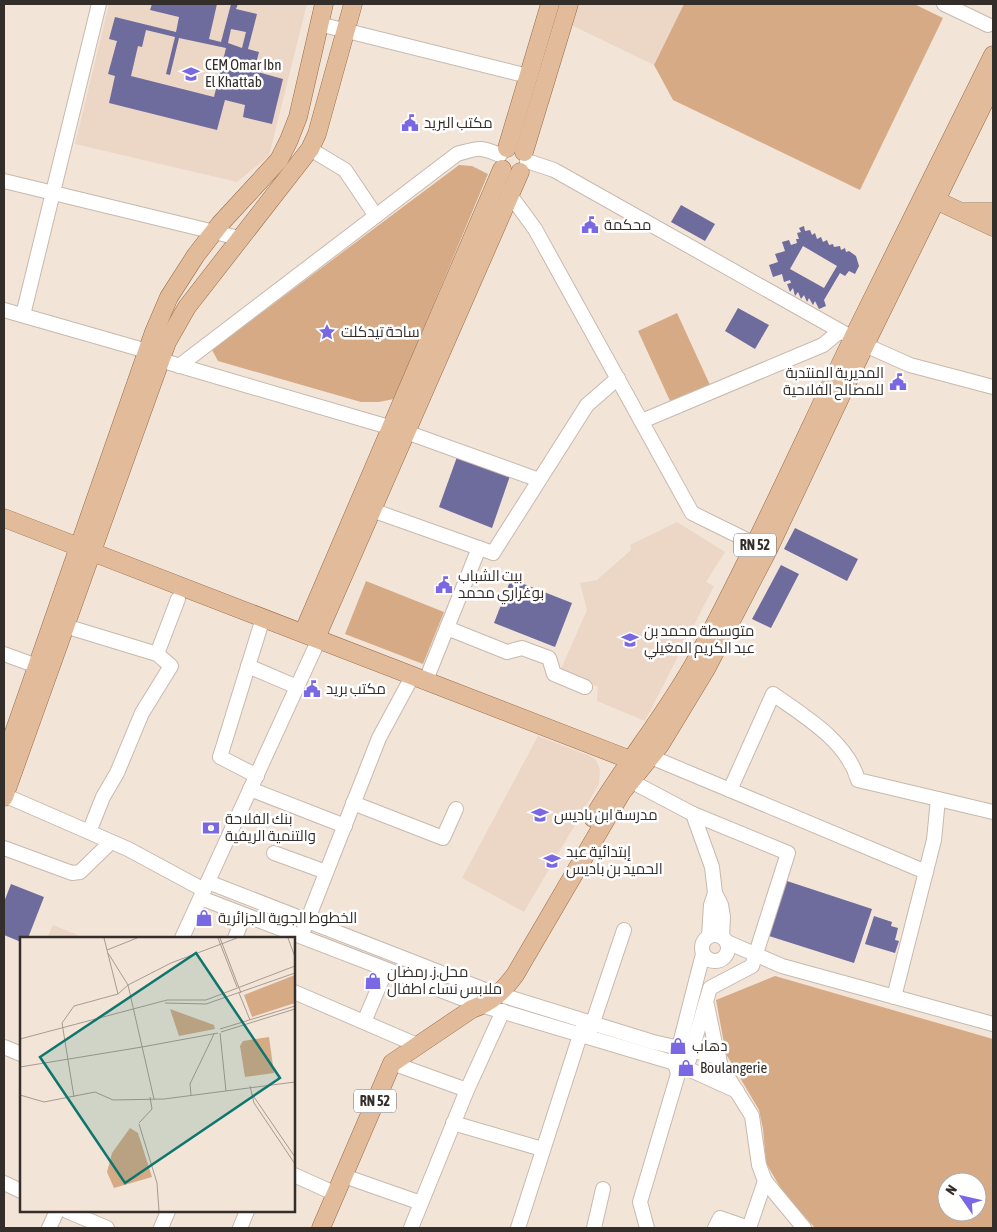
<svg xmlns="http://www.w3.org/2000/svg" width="997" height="1232" viewBox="0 0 997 1232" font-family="'Asap Condensed',Cairo,sans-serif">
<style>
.built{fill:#ecd7c7}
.green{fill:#d7aa86;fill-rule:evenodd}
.building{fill:#6e6b9d;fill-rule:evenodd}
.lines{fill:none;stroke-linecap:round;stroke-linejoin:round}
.minor-casing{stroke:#c7b9ae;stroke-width:16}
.major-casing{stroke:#996c47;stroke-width:19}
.minor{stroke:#fff;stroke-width:14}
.major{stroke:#e2bb9a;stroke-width:18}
.labels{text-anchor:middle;stroke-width:5;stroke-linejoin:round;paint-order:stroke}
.shield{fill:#fff;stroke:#716d6a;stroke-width:1}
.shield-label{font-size:14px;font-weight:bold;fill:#342e2a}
.poi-label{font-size:15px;fill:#342e2a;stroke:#fff;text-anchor:start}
.inset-road{fill:none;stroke:#a79b92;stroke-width:1}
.view{fill:#0f766e;fill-opacity:0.15;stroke:#0f766e;stroke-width:2.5}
.inset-edge{fill:none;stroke:#342e2a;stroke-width:2.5}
</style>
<rect width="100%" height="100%" fill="#f3e4d8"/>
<!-- built -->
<g class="built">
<polygon points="109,4 307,4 269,156 237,182 75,144"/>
<polygon points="579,4 684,4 654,65 569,24"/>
<polygon points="677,522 725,552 706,582 714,586 645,721 597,701 598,687 560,671 587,610 580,583 597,580 631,550 630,545"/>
<polygon points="538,736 590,756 596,760 600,769 599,784 524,912 462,878"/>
<polygon points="53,925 85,938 47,938"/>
</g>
<!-- green -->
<g class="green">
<polygon points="684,4 914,4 943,18 860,190 673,100 654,65"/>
<polygon points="459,165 472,166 488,174 394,399 379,402 361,402 218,361 212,350"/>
<polygon points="677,313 710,385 671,403 638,331"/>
<polygon points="366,581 444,612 423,664 345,634"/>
<path d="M775 976 993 1039V1228H815L784 1194 766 1163 763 1129 759 1110 726 1054 716 1000ZM947 1182H977V1212H947Z"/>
</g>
<!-- building -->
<g class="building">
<path d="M152 4H217L209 39 221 42 231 4H238L236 9 257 14 248 49 259 52 254 71 283 79 272 124 243 117 245 105 225 100 217 130 109 103 115 76 108 74 117 41 109 39 115 17 176 32 179 17 150 10ZM231 29 246 32 242 48 228 43ZM146 30 175 37 166 74 170 75 179 38 226 48 214 97 131 76 138 46 142 47Z"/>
<polygon points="681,205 715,224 705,241 671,222"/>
<path d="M804 226 805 231 810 230 812 235 815 233 817 239 821 237 823 242 827 240 829 245 833 244 834 247 840 246 841 250 845 248 846 252 849 251 856 256 859 266 855 274 849 271 845 276 840 273 824 300 826 306 819 309 815 301 813 305 809 298 807 302 804 295 801 299 798 292 795 296 793 288 790 292 787 284 791 283 790 280 784 282 782 274 773 277 769 265 778 262 775 254 785 251 782 242 789 240 791 245 797 243 796 239H799L797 233 801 232 799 228ZM803 246 837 266 824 288 790 269Z"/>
<polygon points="738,308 769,325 755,349 725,331"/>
<polygon points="457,457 510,476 492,528 439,507"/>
<polygon points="795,528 858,559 847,581 784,549"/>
<polygon points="781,565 799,574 771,628 752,619"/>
<polygon points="511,579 572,603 555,647 494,623"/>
<polygon points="787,881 872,909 854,963 769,936"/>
<polygon points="11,884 44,897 28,938 21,938 21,942 4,935 4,902"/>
<polygon points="874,916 892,922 891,926 898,928 895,940 899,941 895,953 865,944"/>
</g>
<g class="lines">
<!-- minor casing -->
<g class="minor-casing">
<g id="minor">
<polyline points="944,4 988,25"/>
<polyline points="319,24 528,76"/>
<polyline points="310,149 345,170 376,216"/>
<polyline points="527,161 554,170 865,345 910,365 993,387"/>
<polyline points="4,181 239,238"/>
<polyline points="510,195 535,229 692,513 763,548"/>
<polyline points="4,310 147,351 160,360 406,432 539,480"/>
<polyline points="23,315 99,4"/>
<path d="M179 366 457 154C478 148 480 146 500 155"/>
<polyline points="642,421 823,345 840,331"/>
<polyline points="363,507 493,553 587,405 618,378"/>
<polyline points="65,626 157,654 171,666 142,713 117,773 103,797 89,832"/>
<polyline points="447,628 507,652 522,648 549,658 554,674 585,687"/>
<polyline points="4,654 45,669"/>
<polyline points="157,654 178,599"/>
<polyline points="248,666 297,687"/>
<polyline points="426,680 479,548"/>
<polyline points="651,757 926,872"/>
<polyline points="257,776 220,757 263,618"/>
<polyline points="623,777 693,814 712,867 715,893 721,905 723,917 722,937"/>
<polyline points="250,789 345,826"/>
<path d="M730 790 773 694C804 716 847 741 858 780L993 812"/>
<polyline points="4,795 128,849 204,890"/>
<polyline points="353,803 443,838 456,809"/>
<polyline points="4,848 72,873 80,872 111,842"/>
<polyline points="274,853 326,872"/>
<polyline points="208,882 485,990 653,1042 719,1057"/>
<polyline points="201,898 474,1003 675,1063 737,1091"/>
<polyline points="304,929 379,738 413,675"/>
<circle cx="715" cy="948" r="13"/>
<polyline points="709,936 711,905 715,893"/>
<polyline points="182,938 319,639"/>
<polyline points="235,938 244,915"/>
<polyline points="727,942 782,966 993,1024"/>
<polyline points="294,992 417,1045"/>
<polyline points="894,997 934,840 938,799"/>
<polyline points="707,1005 715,1044 721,1066 752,1116 759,1165 765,1181 804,1228"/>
<polyline points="364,1022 386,970"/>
<polyline points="590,1031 624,930"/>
<polyline points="4,1047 21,1054"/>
<polyline points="689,1060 710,988 752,966 788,853 693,814"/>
<polyline points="392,1063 467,1090"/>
<polyline points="453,1123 542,1149"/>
<polyline points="294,1175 336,1194"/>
<polyline points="344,1176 421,1203"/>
<polyline points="4,1183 21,1191"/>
<polyline points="67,1211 107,1228"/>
<polyline points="49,1228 57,1211"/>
<polyline points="161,1228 168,1211"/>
<polyline points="240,1228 247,1211"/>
<polyline points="411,1228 467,1090 503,1011"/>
<polyline points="518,1228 583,1026"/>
<polyline points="594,1228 603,1189"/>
<polyline points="647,1228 640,1202 678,1074 675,1063 703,954"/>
<polyline points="715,1228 720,1218 749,1228"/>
<polyline points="749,1228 765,1181"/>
</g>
</g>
<!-- major casing -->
<g class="major-casing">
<g id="major">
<polyline points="507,148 550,4"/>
<polyline points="524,152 569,4"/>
<polyline points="927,196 993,227"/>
<polyline points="965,212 993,212"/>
<polyline points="4,518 641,764"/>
<polyline points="303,633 502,169"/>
<polyline points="316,638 520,172"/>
<polyline points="4,761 154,332 169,297 196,255 220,224 279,160 289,140 298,117 324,4"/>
<polyline points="4,797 167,342 187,307 310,149 317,134 353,4"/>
<path d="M593 818C625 764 665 716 695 662 752 556 801 446 853 338 899 243 947 149 993 55"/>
<path d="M321 1228 392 1063 472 1009C492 1002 503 991 515 975L622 792 660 745 706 669 768 550 865 345 993 84"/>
</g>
</g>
<!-- minor -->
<use href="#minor" class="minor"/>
<!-- major -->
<use href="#major" class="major"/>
</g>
<!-- icons -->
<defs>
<g id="school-bare" transform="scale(1.35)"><path d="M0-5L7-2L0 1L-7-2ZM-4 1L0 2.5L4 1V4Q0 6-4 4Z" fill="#7a67e2" stroke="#fff" stroke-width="2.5" paint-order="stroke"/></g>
<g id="civic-bare" transform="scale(1.35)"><path d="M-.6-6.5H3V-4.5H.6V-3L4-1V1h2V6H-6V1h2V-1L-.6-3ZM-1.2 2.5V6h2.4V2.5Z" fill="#7a67e2" stroke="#fff" stroke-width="2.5" paint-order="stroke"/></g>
<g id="sight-bare" transform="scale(1.35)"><path d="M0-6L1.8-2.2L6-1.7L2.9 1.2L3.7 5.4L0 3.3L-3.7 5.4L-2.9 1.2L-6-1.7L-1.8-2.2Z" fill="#7a67e2" stroke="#fff" stroke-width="2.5" paint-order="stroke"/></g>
<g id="bank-bare" transform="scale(1.35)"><path d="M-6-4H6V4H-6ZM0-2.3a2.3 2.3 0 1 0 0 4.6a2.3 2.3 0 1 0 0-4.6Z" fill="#7a67e2" stroke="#fff" stroke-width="2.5" paint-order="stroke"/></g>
<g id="shop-bare" transform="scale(1.35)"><path d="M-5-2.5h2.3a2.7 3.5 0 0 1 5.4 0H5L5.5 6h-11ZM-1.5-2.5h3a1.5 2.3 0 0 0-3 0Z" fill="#7a67e2" stroke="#fff" stroke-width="2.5" paint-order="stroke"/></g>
</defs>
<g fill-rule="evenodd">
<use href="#school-bare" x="191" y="74"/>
<use href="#civic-bare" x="410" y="123"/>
<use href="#civic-bare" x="590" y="225"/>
<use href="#sight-bare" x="327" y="332"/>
<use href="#civic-bare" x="898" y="382"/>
<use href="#civic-bare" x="444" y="585"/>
<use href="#school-bare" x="630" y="640"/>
<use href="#civic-bare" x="312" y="689"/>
<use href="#school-bare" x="540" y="815"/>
<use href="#bank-bare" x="211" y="828"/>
<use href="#school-bare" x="552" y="861"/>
<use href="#shop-bare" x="204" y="918"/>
<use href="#shop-bare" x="373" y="981"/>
<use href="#shop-bare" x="678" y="1046"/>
<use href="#shop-bare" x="686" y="1068"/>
</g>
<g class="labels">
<!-- shield labels -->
<g class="shield">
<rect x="734" y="533.5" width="42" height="23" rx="4"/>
<rect x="354" y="1089.5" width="42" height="23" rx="4"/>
</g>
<g class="shield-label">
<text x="755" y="550">RN 52</text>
<text x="375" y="1106">RN 52</text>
</g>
<!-- poi labels -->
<g class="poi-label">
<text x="205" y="70">CEM Omar Ibn<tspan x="205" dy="17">El Khattab</tspan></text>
<text x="424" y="128">مكتب البريد</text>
<text x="604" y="230">محكمة</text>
<text x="341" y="337">ساحة تيدكلت</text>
<text x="884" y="378" text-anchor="end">المديرية المنتدبة<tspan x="884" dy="17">للمصالح الفلاحية</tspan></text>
<text x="458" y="581">بيت الشباب<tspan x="458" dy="17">بوغراري محمد</tspan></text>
<text x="644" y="636">متوسطة محمد بن<tspan x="644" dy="17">عبد الكريم المغيلي</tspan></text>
<text x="326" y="694">مكتب بريد</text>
<text x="554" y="820">مدرسة ابن باديس</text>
<text x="225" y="824">بنك الفلاحة<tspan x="225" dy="17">والتنمية الريفية</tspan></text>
<text x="566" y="857">إبتدائية عبد<tspan x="566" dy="17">الحميد بن باديس</tspan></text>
<text x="218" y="923">الخطوط الجوية الجزائرية</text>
<text x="387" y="977">محل.ز. رمضان<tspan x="387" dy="17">ملابس نساء اطفال</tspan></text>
<text x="692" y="1051">دهاب</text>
<text x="700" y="1073">Boulangerie</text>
</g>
</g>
<!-- overview -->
<g transform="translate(20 937)">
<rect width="275" height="275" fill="#f3e4d8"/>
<path d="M275 38V66L232 80 224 58ZM150 72 194 88 195 92 159 99ZM249 100 254 136 225 140 220 109 223 104ZM110 191 118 196 132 240 94 251 87 235 92 216Z" fill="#d7aa86"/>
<path class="inset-road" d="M84 1 98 57M198 1 217 50M200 1 221 56M268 1 275 20M87 13 117 1M219 56 230 83M145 66 186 67 275 36M200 92 275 69M201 95 275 72M200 96 206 154M0 102 147 63H186L275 29M122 110 198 96M0 130 122 110M230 149 234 166 275 227M232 157 275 220M0 158 24 165 75 155 93 163 144 162 275 145M171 158 170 147 194 97M54 160 42 86 54 69 98 57 108 48 88 16M134 162 108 48 151 26 217 1M119 186 132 172 130 160M119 187 137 246 139 274"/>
<path class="view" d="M176 16 260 141 105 246 20 120Z"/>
<rect width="275" height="275" class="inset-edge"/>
</g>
<!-- border -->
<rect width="997" height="1232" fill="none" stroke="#342e2a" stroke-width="10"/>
<!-- north arrow -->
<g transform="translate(962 1197) rotate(304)"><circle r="24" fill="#ffffff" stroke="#aeabaa"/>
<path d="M0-4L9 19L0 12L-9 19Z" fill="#7a67e2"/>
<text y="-8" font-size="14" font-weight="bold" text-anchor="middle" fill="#342e2a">N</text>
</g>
</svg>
